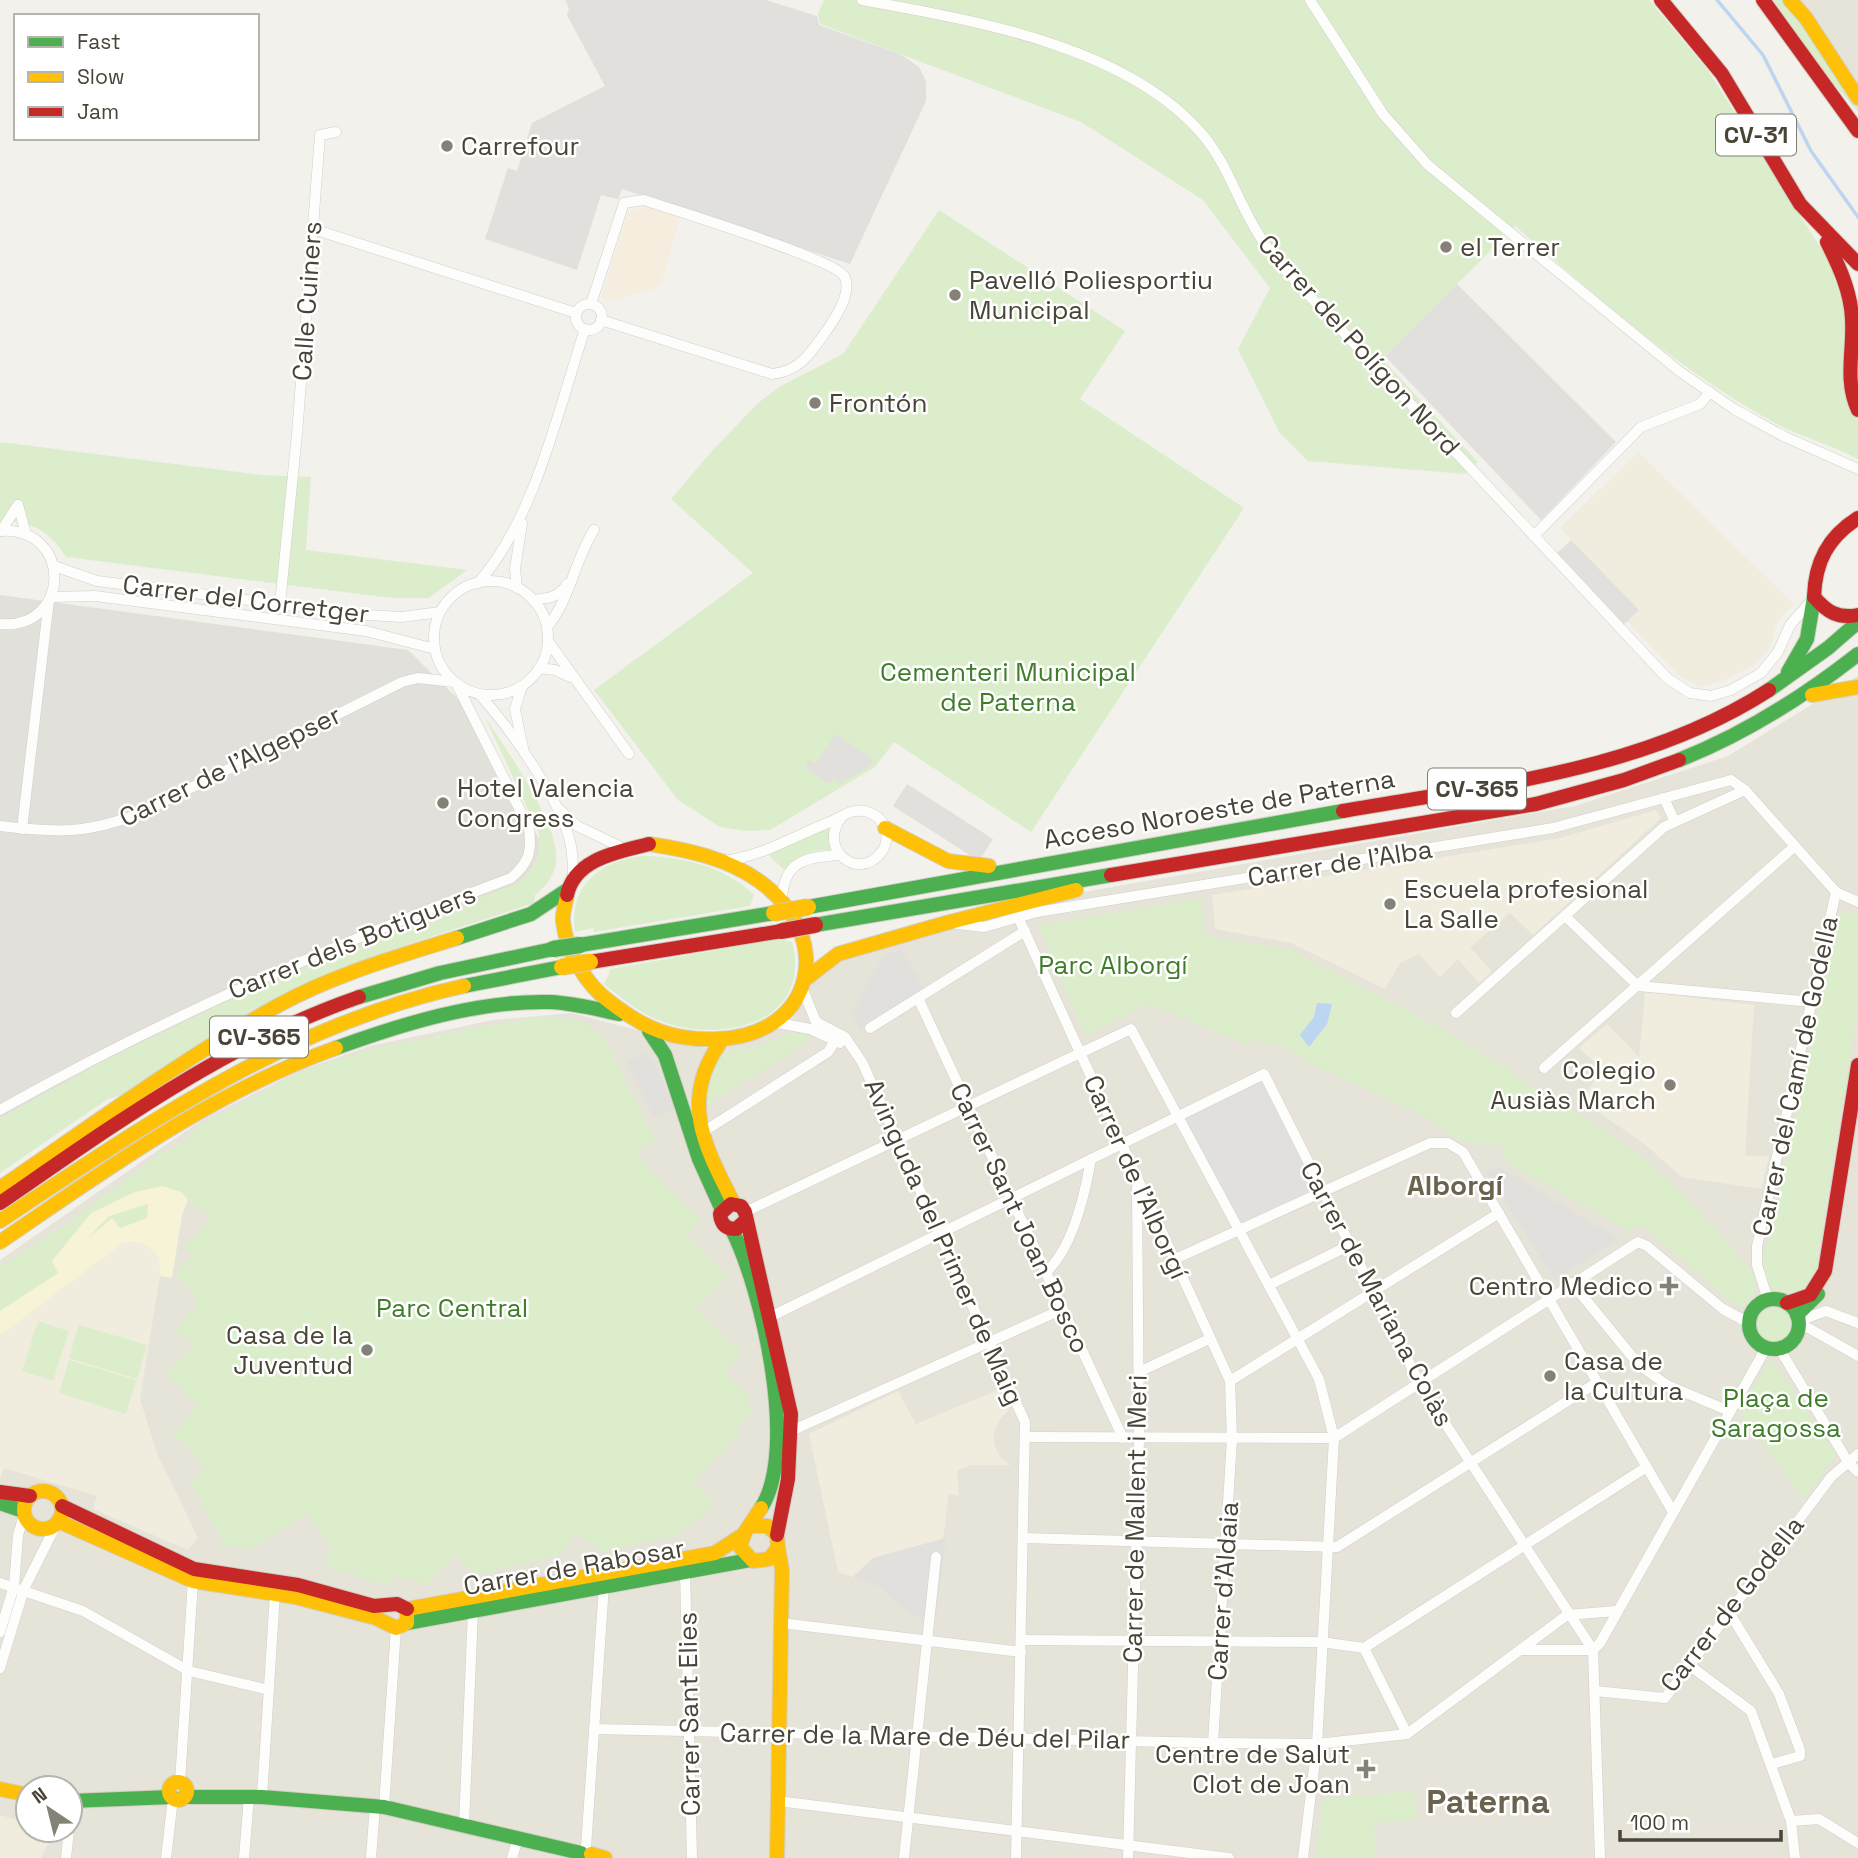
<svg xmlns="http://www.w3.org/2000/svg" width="1858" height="1858" viewBox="0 0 1858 1858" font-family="'Space Grotesk',sans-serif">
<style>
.residential{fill:#e6e3d9;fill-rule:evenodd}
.commercial{fill:#f5eedf}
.industrial{fill:#e2e0da}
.education{fill:#f0edde}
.green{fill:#dcedcc}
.sand{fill:#f6f3d7;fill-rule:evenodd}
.parking{fill:#e1e0dc}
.water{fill:#bcd5f0}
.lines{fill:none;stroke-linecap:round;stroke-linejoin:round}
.stream{stroke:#bcd5f0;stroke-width:3.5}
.street-casing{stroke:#d0cfc9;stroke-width:11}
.fast-casing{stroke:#d2cfc3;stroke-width:16}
.slow-casing{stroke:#d2cfc3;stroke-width:16}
.jam-casing{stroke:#d2cfc3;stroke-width:16}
.street{stroke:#fdfdfc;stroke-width:10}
.fast{stroke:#4caf50;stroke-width:14}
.slow{stroke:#ffc107;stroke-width:14}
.jam{stroke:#c62828;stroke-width:14}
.fast-bridge-casing{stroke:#d4cfb9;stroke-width:18;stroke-linecap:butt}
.slow-bridge-casing{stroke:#d4cfb9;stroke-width:18;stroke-linecap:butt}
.jam-bridge-casing{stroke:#d4cfb9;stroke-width:18;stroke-linecap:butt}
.fast-bridge{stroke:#4caf50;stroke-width:16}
.slow-bridge{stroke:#ffc107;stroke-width:16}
.jam-bridge{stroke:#c62828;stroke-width:16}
.poi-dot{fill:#848176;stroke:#fff;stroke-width:2.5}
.labels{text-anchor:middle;stroke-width:5;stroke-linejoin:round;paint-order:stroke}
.shield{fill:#fff;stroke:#807c73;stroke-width:2}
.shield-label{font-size:24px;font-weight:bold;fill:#494437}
.poi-label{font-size:26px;fill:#494437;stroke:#fff;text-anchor:start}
.street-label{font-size:26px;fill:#494437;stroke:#fff}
.park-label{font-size:26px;fill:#3e7c29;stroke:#fff}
.neighbourhood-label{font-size:28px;font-weight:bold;fill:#6c634e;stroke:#fff}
.district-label{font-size:33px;font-weight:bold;fill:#6c634e;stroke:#fff}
</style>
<rect width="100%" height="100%" fill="#f2f1ec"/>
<!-- residential -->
<g class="residential">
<polygon points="1771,0 1858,0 1858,97"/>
<path d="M1858 676V1858H0V1260L203 1119 299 1071 370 1046 493 1020 572 1013 717 1051 791 1021 819 970 841 956 1066 895 1575 806 1728 756ZM28 1788H70V1830H28Z"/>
</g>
<!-- commercial -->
<polygon class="commercial" points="647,204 681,215 661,282 653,289 611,301 601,298 628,213"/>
<!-- industrial -->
<polygon class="industrial" points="0,595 408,650 461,702 539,839 546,883 251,1002 0,1134"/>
<!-- education -->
<g class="education">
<polygon points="1638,452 1794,604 1777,622 1770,648 1752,666 1725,680 1700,687 1679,676 1627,621 1638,610 1560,528"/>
<polygon points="1656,810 1661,818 1533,935 1510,913 1470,947 1492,972 1479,983 1458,959 1440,977 1419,954 1400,963 1385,989 1291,943 1215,929 1212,895 1560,838"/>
<polygon points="1645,992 1754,1005 1745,1156 1769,1156 1761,1189 1682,1177 1642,1142 1580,1100 1603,1070 1579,1048 1607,1024 1639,1057"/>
<polygon points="130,1241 149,1246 159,1259 161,1270 140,1399 157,1453 198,1538 188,1550 93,1509 97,1496 4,1468 0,1479 0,1336 115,1247"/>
<polygon points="998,1390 1009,1410 1000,1419 994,1432 994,1444 1000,1457 1011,1465 972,1465 957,1470 959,1496 949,1494 943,1539 873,1558 853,1577 838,1572 809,1434 898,1391 916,1424"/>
<polygon points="0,1815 28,1823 28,1830 55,1830 41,1858 0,1858"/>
</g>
<!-- green -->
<g class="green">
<path d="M824 0H1649L1707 69 1829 261 1844 309 1858 419V459C1831 445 1801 437 1775 423 1678 370 1597 297 1515 226L1382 359 1478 462 1465 474 1308 461 1279 432 1238 349 1270 288 1203 200 1081 122 820 24 818 14Z"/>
<polygon points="1771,0 1783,0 1858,106 1858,112 1811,57"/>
<polygon points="939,210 1125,331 1080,399 1244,508 1031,832 894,742 875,767 770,830 745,831 720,827 678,800 594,690 753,573 671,499 712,451 758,403 779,387 843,354"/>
<path d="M0 442 261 475 311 477 306 550 467 570 429 598H392L66 557C50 532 30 519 0 522Z"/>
<path d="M485 717C506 749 554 817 556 853 558 871 548 885 535 895L534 903 388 951 276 999 130 1092 106 1100 0 1173V1118L96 1065 250 990 515 884C534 873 543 853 538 831Z"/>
<path d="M829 827 831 850C811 849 798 856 784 870L769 855 793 841Z"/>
<path d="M641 856C680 856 725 866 754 895L750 906 594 932 593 928 575 932C569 885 599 862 641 856Z"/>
<path d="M1201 898 1204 936 1291 950 1438 1027 1516 1073 1517 1078C1574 1111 1629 1142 1677 1188 1705 1215 1730 1247 1756 1276L1753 1295 1748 1304 1737 1306 1645 1229 1636 1226 1629 1231 1507 1163 1503 1147C1489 1140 1487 1146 1475 1144 1462 1142 1436 1130 1431 1119L1315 1066 1282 1047 1249 1039 1247 1045 1149 1004 1085 1035 1038 925Z"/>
<path d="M1840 911 1858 915V1007L1817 1259 1820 1263 1818 1276 1808 1291C1768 1301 1770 1288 1761 1253L1766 1250 1836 929 1833 925 1834 916Z"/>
<path d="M778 939 792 942C813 1023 723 1043 663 1022 641 1014 622 999 604 984L611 969Z"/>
<path d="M539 1018 571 1019 589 1024V1029L603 1036 655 1140 636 1154 701 1220 687 1236 728 1276 696 1309 743 1353 725 1372 752 1398 747 1403 754 1410 737 1429 740 1433 693 1482 716 1504 678 1535 600 1552 585 1538 582 1540 577 1535 557 1556 476 1575 456 1555 428 1584 392 1575 389 1585 355 1577 357 1567 345 1573 331 1570 325 1559 330 1545 307 1514 249 1550 224 1545 191 1482 206 1466 173 1434 198 1406 166 1374 193 1346 175 1329 200 1302 177 1278 178 1271 192 1256 183 1247 211 1220 189 1199 182 1215 172 1278 159 1276C164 1252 145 1239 123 1243L0 1336V1267L65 1225 163 1152 179 1146 200 1125 307 1069 372 1049 494 1024Z"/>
<polygon points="793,1032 814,1037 705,1107 705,1082 717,1054 760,1046"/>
<circle cx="1774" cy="1325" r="17"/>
<polygon points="38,1321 69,1331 53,1381 22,1371"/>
<polygon points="79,1325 147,1345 137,1379 69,1358"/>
<polygon points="1771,1359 1836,1455 1804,1500 1739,1409"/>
<polygon points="69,1360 136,1380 126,1414 59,1393"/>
<polygon points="1413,1791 1417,1820 1374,1823 1376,1857 1317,1858 1322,1799"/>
</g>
<!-- sand -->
<path class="sand" d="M163 1186 181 1192 188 1199 182 1215 172 1278 159 1276C164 1252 145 1239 123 1243L0 1336V1311L58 1273 52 1261 91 1213 135 1192ZM148 1204 147 1218 120 1228 112 1218 88 1238 109 1216Z"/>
<!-- parking -->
<g class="parking">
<polygon points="565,0 766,0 817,16 819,25 902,55 919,67 926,81 926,101 850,264 622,189 618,199 601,195 577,270 485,239 508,168 517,171 532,123 605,86 567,15 569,8"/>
<polygon points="1457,284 1616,442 1541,520 1385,356"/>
<polygon points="1571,540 1639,610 1622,626 1555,555"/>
<polygon points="836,734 871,757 873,764 840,784 834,778 830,784 806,769 808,760 816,764"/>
<polygon points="907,784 993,839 979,861 893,806"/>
<polygon points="901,950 925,991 861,1032 852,1014 883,956"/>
<polygon points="645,1053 652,1060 676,1108 654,1118 627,1062"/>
<polygon points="1262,1082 1316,1188 1240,1223 1185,1118"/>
<polygon points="1500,1167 1619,1239 1555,1280 1487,1173"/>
<polygon points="946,1538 936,1620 922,1619 905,1610 880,1587 853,1577 873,1558"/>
</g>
<!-- water -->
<polygon class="water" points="1317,1003 1332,1004 1327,1024 1309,1047 1300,1035 1314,1017"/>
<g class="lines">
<!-- stream -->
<polyline class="stream" points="1717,0 1763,55 1811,151 1858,217"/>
<!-- street casing -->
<g class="street-casing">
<g id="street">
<path d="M862 0C971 20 1126 45 1202 134 1229 166 1237 201 1259 235 1267 249 1278 261 1288 273L1667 678 1690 693 1711 696 1731 690 1761 673 1778 652 1790 625 1812 600"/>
<polyline points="1310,0 1383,114 1428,165 1679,371 1734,409 1783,436 1858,469"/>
<polyline points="313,229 576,313"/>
<circle cx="589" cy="317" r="13"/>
<path d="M591 304 624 203 644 200C673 210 834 259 844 276 853 291 836 317 827 330 811 352 801 371 772 374L601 320"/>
<polyline points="18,505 26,534"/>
<path d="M0 531C73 526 72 630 0 624"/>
<polyline points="1,531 18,505"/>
<polyline points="1534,536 1641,427 1700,404 1710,392"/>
<polyline points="54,566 97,581 368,615 402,617 440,612"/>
<circle cx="491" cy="638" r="57"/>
<path d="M478 583C535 519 558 410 585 329"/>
<polyline points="517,588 515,569 522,523"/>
<polyline points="51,597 95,596 366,631 435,649"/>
<path d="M533 600C547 598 559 598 567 584"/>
<polyline points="280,604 297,434 320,135 336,132"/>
<path d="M547 627C571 598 574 561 594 530"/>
<polyline points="548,641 629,754"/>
<polyline points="539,668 555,670 570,677"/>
<polyline points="522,686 515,709 523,748"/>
<path d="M479 694C509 727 563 802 571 846 573 857 573 868 573 879"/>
<polyline points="1664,798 1675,822"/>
<polyline points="560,810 577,826 619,846"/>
<path d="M0 826C57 833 87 834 141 813L402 682 418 678 454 682"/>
<polyline points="22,829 49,600"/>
<path d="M724 861C763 856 794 836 830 822 838 819 846 812 855 811 867 809 881 816 885 828 888 837 886 847 880 854 857 881 818 849 841 818"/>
<path d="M782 901C783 861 805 857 840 855"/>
<polyline points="1565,916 1638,986 1812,1002"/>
<polyline points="1019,919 1230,1381 1232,1439 1213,1743"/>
<polyline points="957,924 984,927 1037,912 1553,828 1731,780 1745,790 1836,892 1858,902"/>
<polyline points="803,990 816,1022 845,1037 862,1062 1025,1422 1016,1858"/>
<polyline points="918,998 1123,1438"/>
<polyline points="1456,1013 1664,827 1745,790"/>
<polyline points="778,1023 810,1029 840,1043"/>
<polyline points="870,1028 1025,931"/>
<polyline points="1544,1068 1795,846"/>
<path d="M0 1110C168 1015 331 946 511 878 529 863 532 852 529 828L456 683"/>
<polyline points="703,1132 828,1052 835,1041"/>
<polyline points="745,1212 1131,1029 1319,1379 1334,1438 1317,1744 1303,1858"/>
<polyline points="1173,1260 1430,1143 1448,1143 1463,1152 1673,1512"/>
<path d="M1046 1272C1073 1248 1085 1194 1091 1159"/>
<polyline points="1572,1283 1639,1365 1667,1385 1729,1411"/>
<polyline points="1269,1285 1350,1245"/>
<polyline points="1768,1300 1757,1265 1757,1246 1836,892"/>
<polyline points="770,1317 1264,1074 1422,1388 1593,1650 1600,1858"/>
<polyline points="1798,1321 1826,1311 1858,1323"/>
<polyline points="1798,1322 1858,1356"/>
<polyline points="1779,1348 1848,1462 1858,1472"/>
<polyline points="1139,1372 1209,1339"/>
<polyline points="1230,1381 1499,1213"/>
<polyline points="791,1431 1063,1309"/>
<polyline points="1026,1437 1334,1438 1638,1242 1647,1246 1723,1309 1749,1323"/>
<polyline points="1024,1538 1337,1547 1596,1383"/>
<polyline points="685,1571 692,1858"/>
<polyline points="0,1583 83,1611 189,1671 269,1690"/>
<polyline points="1729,1612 1779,1694 1800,1750 1800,1756 1772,1764"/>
<polyline points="781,1623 1021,1652"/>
<polyline points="0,1632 14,1586 18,1535 24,1516"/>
<polyline points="1021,1640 1321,1642 1364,1648"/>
<polyline points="1364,1648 1645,1468"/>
<polyline points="1364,1648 1407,1734"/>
<polyline points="1522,1650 1593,1650 1600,1643 1766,1348"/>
<polyline points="1689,1665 1751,1711 1791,1821 1795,1858"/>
<polyline points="0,1668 24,1589 57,1523"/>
<polyline points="1595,1691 1665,1698 1831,1477 1858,1454"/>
<polyline points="595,1729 1213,1743 1317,1744 1407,1734 1567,1615 1617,1611"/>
<polyline points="180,1782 193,1581"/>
<polyline points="262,1797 275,1593"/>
<polyline points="778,1801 1229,1858"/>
<polyline points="384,1807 396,1628"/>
<polyline points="1791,1821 1819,1819 1858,1843"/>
<polyline points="70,1823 73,1801"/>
<polyline points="464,1825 473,1610"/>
<polyline points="586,1848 604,1585"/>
<polyline points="66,1858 69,1830"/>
<polyline points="166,1858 173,1798"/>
<polyline points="244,1858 249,1797"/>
<polyline points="371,1858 375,1806"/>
<polyline points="512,1858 518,1838"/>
<polyline points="904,1858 936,1557"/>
<polyline points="1128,1858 1139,1438 1137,1187"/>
</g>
</g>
<!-- fast casing -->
<g class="fast-casing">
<g id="fast">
<polyline points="1788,672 1807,639 1814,597"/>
<polyline points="1769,690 1828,648 1858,622"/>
<path d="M1679 760C1745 734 1802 698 1858 654"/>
<polyline points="808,907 1343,811"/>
<polyline points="815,925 1111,875"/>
<polyline points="457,938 531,914 567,890"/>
<polyline points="580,945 774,913"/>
<polyline points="464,986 562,967"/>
<polyline points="359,997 440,973 553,949"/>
<polyline points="649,1031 665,1055 699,1159 722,1210"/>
<path d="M336 1048C402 1024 479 1000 550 1002 574 1003 596 1009 619 1014"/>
<path d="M732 1230C762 1289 799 1450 761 1508"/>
<circle cx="1774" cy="1324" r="25"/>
<polyline points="1797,1315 1818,1294"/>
<polyline points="0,1503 23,1511"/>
<polyline points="407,1623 750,1560"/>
<polyline points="184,1797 262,1797 384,1807 581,1853"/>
<polyline points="70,1801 172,1797"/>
</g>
</g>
<!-- slow casing -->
<g class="slow-casing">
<g id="slow">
<polyline points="1790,0 1806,18 1858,98"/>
<polyline points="1812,695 1858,687"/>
<polyline points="885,828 948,861 989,866"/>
<path d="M567 895C566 903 562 913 563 921 566 951 586 985 610 1002 645 1029 673 1041 718 1039 816 1035 836 936 759 881 727 858 688 850 649 844"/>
<polyline points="946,923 1076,890"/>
<polyline points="807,978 838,954 946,923"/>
<path d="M720 1043C679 1101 705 1147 734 1204"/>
<path d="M0 1188C91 1126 181 1060 277 1006 333 975 396 957 457 938"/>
<path d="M0 1221C147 1124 289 1024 464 986"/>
<path d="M0 1242C107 1169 213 1092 336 1048"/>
<circle cx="43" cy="1510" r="19"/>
<polyline points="58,1521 193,1581 295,1597 376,1618 396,1628 407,1623 407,1609"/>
<polyline points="750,1526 768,1526 777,1535 778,1548 769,1559 753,1561 740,1547 745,1532 761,1508"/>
<polyline points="407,1609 715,1553 741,1536"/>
<circle cx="178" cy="1791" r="9"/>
<polyline points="0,1789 28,1795"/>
<polyline points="591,1854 605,1858"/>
<polyline points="777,1858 782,1570 778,1548"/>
</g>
</g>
<!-- jam casing -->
<g class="jam-casing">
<g id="jam">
<polyline points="1661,0 1722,74 1800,204 1858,264"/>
<polyline points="1763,0 1858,131"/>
<path d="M1827 242C1839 266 1851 292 1852 319 1854 351 1844 380 1858 410"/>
<path d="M1814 597C1815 562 1828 537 1858 518"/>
<path d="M1814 597C1827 612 1838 619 1858 615"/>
<path d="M1343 811C1488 785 1642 772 1769 690"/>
<polyline points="1111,875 1536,804 1624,780 1679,760"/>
<path d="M567 895C575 858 619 852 649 844"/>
<polyline points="590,962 782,931"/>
<path d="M0 1203C115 1124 226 1043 359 997"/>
<path d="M745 1221 736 1229C726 1229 721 1224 720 1214L731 1204 741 1206 745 1212 791 1414 788 1479 777 1535"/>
<polyline points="1787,1303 1810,1295 1825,1271 1858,1065"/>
<polyline points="0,1492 30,1496"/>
<polyline points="62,1506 194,1569 298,1585 374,1606 397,1604 407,1609"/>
</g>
</g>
<!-- street -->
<use href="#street" class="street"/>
<!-- fast -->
<use href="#fast" class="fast"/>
<!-- slow -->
<use href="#slow" class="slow"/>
<!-- jam -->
<use href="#jam" class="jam"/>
<!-- fast-bridge casing -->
<g class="fast-bridge-casing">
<polyline id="fast-bridge" points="553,949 580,945"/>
</g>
<!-- slow-bridge casing -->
<g class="slow-bridge-casing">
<g id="slow-bridge">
<polyline points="774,913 808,907"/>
<polyline points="562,967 590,962"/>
</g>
</g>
<!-- jam-bridge casing -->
<g class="jam-bridge-casing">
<polyline id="jam-bridge" points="782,931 815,925"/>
</g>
<!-- fast-bridge -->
<use href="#fast-bridge" class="fast-bridge"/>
<!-- slow-bridge -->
<use href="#slow-bridge" class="slow-bridge"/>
<!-- jam-bridge -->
<use href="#jam-bridge" class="jam-bridge"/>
</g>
<!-- markers -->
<g class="poi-dot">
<circle cx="447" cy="146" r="7"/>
<circle cx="1446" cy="247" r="7"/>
<circle cx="955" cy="295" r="7"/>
<circle cx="815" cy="403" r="7"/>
<circle cx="443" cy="803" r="7"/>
<circle cx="1390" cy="904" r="7"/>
<circle cx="1670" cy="1085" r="7"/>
<path d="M1665.5 1275.5h7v7h7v7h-7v7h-7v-7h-7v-7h7z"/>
<circle cx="367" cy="1350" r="7"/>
<circle cx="1550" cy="1376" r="7"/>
<path d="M1362.5 1758.5h7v7h7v7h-7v7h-7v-7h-7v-7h7z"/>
</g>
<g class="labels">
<!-- shield labels -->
<g class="shield">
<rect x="1716" y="114.5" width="80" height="41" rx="5"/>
<rect x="1428" y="768.5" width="98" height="41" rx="5"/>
<rect x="210" y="1016.5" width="98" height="41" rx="5"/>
</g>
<g class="shield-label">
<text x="1756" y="143">CV-31</text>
<text x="1477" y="797">CV-365</text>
<text x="259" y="1045">CV-365</text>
</g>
<!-- poi labels -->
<g class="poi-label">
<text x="461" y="155">Carrefour</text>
<text x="1460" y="256">el Terrer</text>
<text x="969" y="289">Pavelló Poliesportiu<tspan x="969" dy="30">Municipal</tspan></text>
<text x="829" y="412">Frontón</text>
<text x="457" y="797">Hotel Valencia<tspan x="457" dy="30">Congress</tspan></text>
<text x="1404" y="898">Escuela profesional<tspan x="1404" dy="30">La Salle</tspan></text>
<text x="1656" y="1079" text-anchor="end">Colegio<tspan x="1656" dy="30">Ausiàs March</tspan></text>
<text x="1653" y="1295" text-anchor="end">Centro Medico</text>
<text x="353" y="1344" text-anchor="end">Casa de la<tspan x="353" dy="30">Juventud</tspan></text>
<text x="1564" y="1370">Casa de<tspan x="1564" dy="30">la Cultura</tspan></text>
<text x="1350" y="1763" text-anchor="end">Centre de Salut<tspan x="1350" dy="30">Clot de Joan</tspan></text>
</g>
<!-- street labels -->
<g class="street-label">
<text transform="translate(307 301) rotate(-86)" y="9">Calle Cuiners</text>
<text transform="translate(1359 345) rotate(48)" y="9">Carrer del Polígon Nord</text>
<text transform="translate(246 599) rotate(7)" y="9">Carrer del Corretger</text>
<text transform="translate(230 766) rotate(-26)" y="9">Carrer de l'Algepser</text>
<text transform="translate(1219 809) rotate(-10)" y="9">Acceso Noroeste de Paterna</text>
<text transform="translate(1340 863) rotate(-9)" y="9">Carrer de l'Alba</text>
<text transform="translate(352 942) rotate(-22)" y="9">Carrer dels Botiguers</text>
<text transform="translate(1795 1076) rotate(-78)" y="9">Carrer del Camí de Godella</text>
<text transform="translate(1136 1177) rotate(66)" y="9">Carrer de l'Alborgí</text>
<text transform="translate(1020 1218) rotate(65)" y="9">Carrer Sant Joan Bosco</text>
<text transform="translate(944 1242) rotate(66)" y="9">Avinguda del Primer de Maig</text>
<text transform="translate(1377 1294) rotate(62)" y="9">Carrer de Mariana Colàs</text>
<text transform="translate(1135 1519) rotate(-89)" y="9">Carrer de Mallent i Meri</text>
<text transform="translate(574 1567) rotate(-10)" y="9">Carrer de Rabosar</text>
<text transform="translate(1223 1591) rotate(-86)" y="9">Carrer d'Aldaia</text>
<text transform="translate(1732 1604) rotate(-52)" y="9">Carrer de Godella</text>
<text transform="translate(689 1714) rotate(-91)" y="9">Carrer Sant Elies</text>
<text transform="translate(925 1736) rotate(1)" y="9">Carrer de la Mare de Déu del Pilar</text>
</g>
<!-- park labels -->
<g class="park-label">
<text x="1008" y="681">Cementeri Municipal<tspan x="1008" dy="30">de Paterna</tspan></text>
<text x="1113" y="974">Parc Alborgí</text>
<text x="452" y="1317">Parc Central</text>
<text x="1776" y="1407">Plaça de<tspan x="1776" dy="30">Saragossa</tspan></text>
</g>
<!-- neighbourhood labels -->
<g class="neighbourhood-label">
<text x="1455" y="1195">Alborgí</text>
</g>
<!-- district labels -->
<g class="district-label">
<text x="1488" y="1813">Paterna</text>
</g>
</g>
<!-- legend -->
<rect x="14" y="14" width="245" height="126" fill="#ffffff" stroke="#b6b4af" stroke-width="2"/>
<rect x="28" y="37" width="35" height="10" fill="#4caf50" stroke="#b6b4af" stroke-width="2"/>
<text x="77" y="49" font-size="21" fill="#494437">Fast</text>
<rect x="28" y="72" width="35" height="10" fill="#ffc107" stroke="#b6b4af" stroke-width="2"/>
<text x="77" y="84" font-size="21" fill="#494437">Slow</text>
<rect x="28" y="107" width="35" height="10" fill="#c62828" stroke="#b6b4af" stroke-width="2"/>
<text x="77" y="119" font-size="21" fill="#494437">Jam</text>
<!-- north arrow -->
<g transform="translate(49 1809) rotate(325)"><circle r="33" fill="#ffffff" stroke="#b6b4af" stroke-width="2"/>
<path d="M0-5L12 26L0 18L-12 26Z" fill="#848176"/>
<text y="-10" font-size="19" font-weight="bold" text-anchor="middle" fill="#494437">N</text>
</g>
<!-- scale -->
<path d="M1620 1830v10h161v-10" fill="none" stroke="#494437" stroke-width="3.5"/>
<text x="1630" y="1830" font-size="21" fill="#494437" stroke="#ffffff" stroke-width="5" paint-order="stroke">100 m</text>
</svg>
